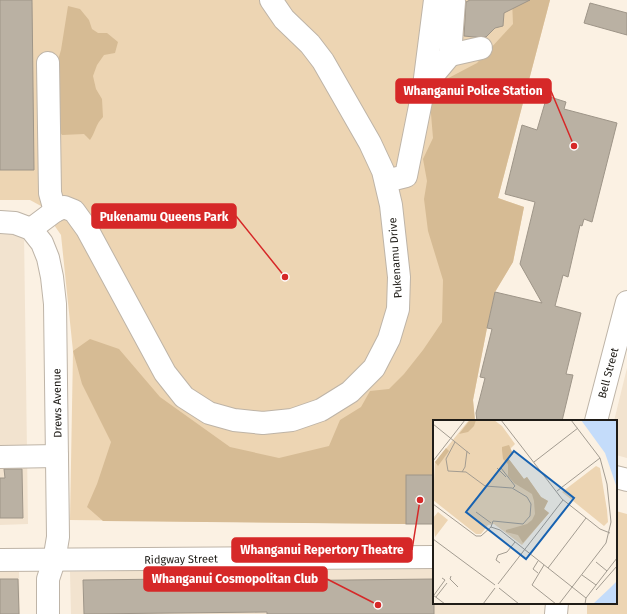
<svg xmlns="http://www.w3.org/2000/svg" width="627" height="614" viewBox="0 0 627 614" font-family="'Fira Sans',sans-serif">
<style>
.built{fill:#f2e3cf}
.green{fill:#edd5b3}
.forest{fill:#d6bb94}
.building{fill:#bab1a3;stroke:#9e9588}
.lines{fill:none;stroke-linecap:round;stroke-linejoin:round}
.minor-casing{stroke:#beb4a7;stroke-width:24}
.minor{stroke:#fff;stroke-width:22}
.labels{text-anchor:middle;stroke-width:3;stroke-linejoin:round;paint-order:stroke}
.street-label{font-size:11px;fill:#1f1c17;stroke:#fff}
.inset-river{fill:none;stroke:#c4dcfa;stroke-width:2}
.inset-road{fill:none;stroke:#a39c91;stroke-width:1}
.view{fill:#1762b1;fill-opacity:0.15;stroke:#1762b1;stroke-width:2}
.inset-edge{fill:none;stroke:#1f1c17;stroke-width:2}
.leader{fill:none;stroke:#d62828;stroke-width:1.5}
.callout-dot{fill:#d62828;stroke:#fff;stroke-width:1.5}
.callout{fill:#d62828;stroke:#d62828;stroke-width:1.5}
.callout-label{font-size:12px;text-anchor:middle;font-weight:bold;fill:#fff}
</style>
<rect width="100%" height="100%" fill="#fbf1e3"/>
<!-- built -->
<g class="built">
<polygon points="24,233 28,524 0,525 0,234"/>
<polygon points="627,368 627,458 616,455 616,421 614,421"/>
<polygon points="434,565 434,603 530,603 530,614 71,614 70,572"/>
<polygon points="0,570 19,570 20,614 0,614"/>
</g>
<!-- green -->
<g class="green">
<polygon points="0,0 550,0 498,198 524,207 513,262 495,292 487,328 473,400 475,421 434,421 434,475 406,475 406,524 70,520 73,351 61,235 41,206 30,200 0,200"/>
<polygon points="616,511 627,514 627,614 587,614 587,603 616,603"/>
</g>
<!-- forest -->
<g class="forest">
<polygon points="512,0 550,0 498,198 524,207 513,262 495,292 487,328 473,400 475,421 434,421 434,475 406,475 406,524 103,521 87,507 97,484 111,442 82,384 73,351 90,339 119,349 160,397 230,447 279,458 329,446 340,420 361,407 370,391 389,389 404,374 423,350 442,322 443,280 428,231 424,199 427,181 423,159 433,138 431,114 427,97 439,83 477,63 513,24"/>
<path d="M68 6 80 9 89 20 92 29 98 33H107L118 42 115 53 104 55 97 65 93 76 96 89 102 99 103 117C95 125 96 131 90 140L84 134 62 135 57 128 54 73 61 50Z"/>
</g>
<!-- building -->
<g class="building">
<polygon points="0,0 32,0 34,170 0,170"/>
<polygon points="470,0 530,0 504,13 503,26 495,28 486,37 474,37 464,36 466,2"/>
<polygon points="590,3 627,13 627,35 584,23"/>
<polygon points="547,96 566,102 564,109 617,123 592,222 584,219 582,226 580,225 568,277 563,275 555,306 581,313 566,374 573,375 562,421 477,421 476,413 485,378 480,377 492,329 487,328 495,292 542,303 520,264 535,202 505,194 522,125 537,130"/>
<polygon points="4,469 22,469 23,518 0,518 0,478 5,478"/>
<rect x="406" y="475" width="28" height="49"/>
<polygon points="262,578 262,581 434,579 434,614 267,614 267,612 84,614 83,580"/>
<polygon points="0,579 18,579 19,614 0,614"/>
</g>
<g class="lines">
<!-- minor casing -->
<g class="minor-casing">
<g id="minor">
<polyline points="450,55 481,48"/>
<polyline points="48,63 50,193 55,211"/>
<polyline points="424,86 435,0"/>
<polyline points="386,181 406,176 424,86 450,55 454,2"/>
<polyline points="0,222 15,223 31,229 42,243 48,258 52,277 55,304 58,537 54,561 48,579 48,614"/>
<polyline points="31,229 55,211 64,207 74,211 87,229 165,373 184,397 209,413 234,420 263,423 292,420 321,410 350,392 374,368 389,339 398,309 399,277 391,205 383,171 370,143 323,61 310,44 284,19 271,0"/>
<polyline points="596,421 627,302"/>
<polyline points="0,457 57,456"/>
<polyline points="616,477 627,480"/>
<polyline points="0,560 434,557"/>
<polyline points="556,614 557,603"/>
</g>
</g>
<!-- minor -->
<use href="#minor" class="minor"/>
</g>
<g class="labels">
<!-- street labels -->
<g class="street-label">
<text transform="translate(395 258) rotate(-94)" y="4">Pukenamu Drive</text>
<text transform="translate(608 373) rotate(-75)" y="4">Bell Street</text>
<text transform="translate(57 403) rotate(-91)" y="4">Drews Avenue</text>
<text transform="translate(181 559) rotate(-1)" y="4">Ridgway Street</text>
</g>
</g>
<!-- overview -->
<g transform="translate(433 420)">
<rect width="184" height="184" fill="#fbf1e3"/>
<path d="M36 0H61L69 6 82 24 76 30 80 34 75 38 91 59 94 57 108 77 115 81 111 89 116 93 89 125 61 104 55 105 48 114H43L0 80 2 42ZM163 46 167 48 174 90 175 102 171 106 129 72ZM5 92 15 100 2 117 0 98Z" fill="#edd5b3"/>
<path d="M37 0H43L41 6 35 12 26 14ZM76 25 80 34 75 38 91 59 94 57 108 77 115 81 111 89 116 93 90 123 85 115 73 112V110L94 104 99 100 102 94 101 81 99 74 81 63 75 56V44L70 39 69 30V27ZM13 28 16 31 5 46 2 42Z" fill="#d6bb94"/>
<path d="M148 0H184V68L172 33ZM184 161V184H160L177 168Z" fill="#c4dcfa"/>
<path class="inset-river" d="M177 0 184 10"/>
<path class="inset-road" d="M68 0 129 79 167 109 177 113M0 4 37 34M22 22 13 39 15 51 33 52 52 66 79 68 94 77 98 84 97 96 90 104 60 101 58 107M0 41 32 0M101 42 145 8M64 48 73 57M68 48 82 66 80 68M29 52 32 47 34 31M124 71 167 38M0 84 43 116H48L58 107M43 92 58 103M58 107 67 110 153 178M0 119 62 165M163 142 174 151M67 143 63 140 65 135 74 132 82 122M111 145 99 165 123 184M115 148 153 98M105 153 100 149 105 141M149 155 163 165M18 156 17 159 25 167M65 164 130 80M66 168 86 184M163 170 184 146M0 175 12 184M1 175 12 160 9 158M3 177 14 163M50 184 62 168M126 184 173 123 178 102 174 64 167 38 138 0M152 184 153 178 184 138"/>
<path class="view" d="M81 31 141 78 93 139 33 92Z"/>
<rect width="184" height="184" class="inset-edge"/>
</g>
<!-- callouts -->
<path class="leader" d="M574 146L551 91M285 277L236 216M420 500L412 550M378 605L327 579"/>
<g class="callout-dot">
<circle cx="574" cy="146" r="4"/>
<circle cx="285" cy="277" r="4"/>
<circle cx="420" cy="500" r="4"/>
<circle cx="378" cy="605" r="4"/>
</g>
<g class="callout">
<rect x="396" y="79" width="155" height="24" rx="4"/>
<rect x="92" y="204" width="144" height="24" rx="4"/>
<rect x="232" y="538" width="180" height="24" rx="4"/>
<rect x="144" y="567" width="183" height="24" rx="4"/>
</g>
<g class="callout-label">
<text x="473" y="95">Whanganui Police Station</text>
<text x="164" y="221">Pukenamu Queens Park</text>
<text x="322" y="554">Whanganui Repertory Theatre</text>
<text x="235" y="583">Whanganui Cosmopolitan Club</text>
</g>
</svg>
